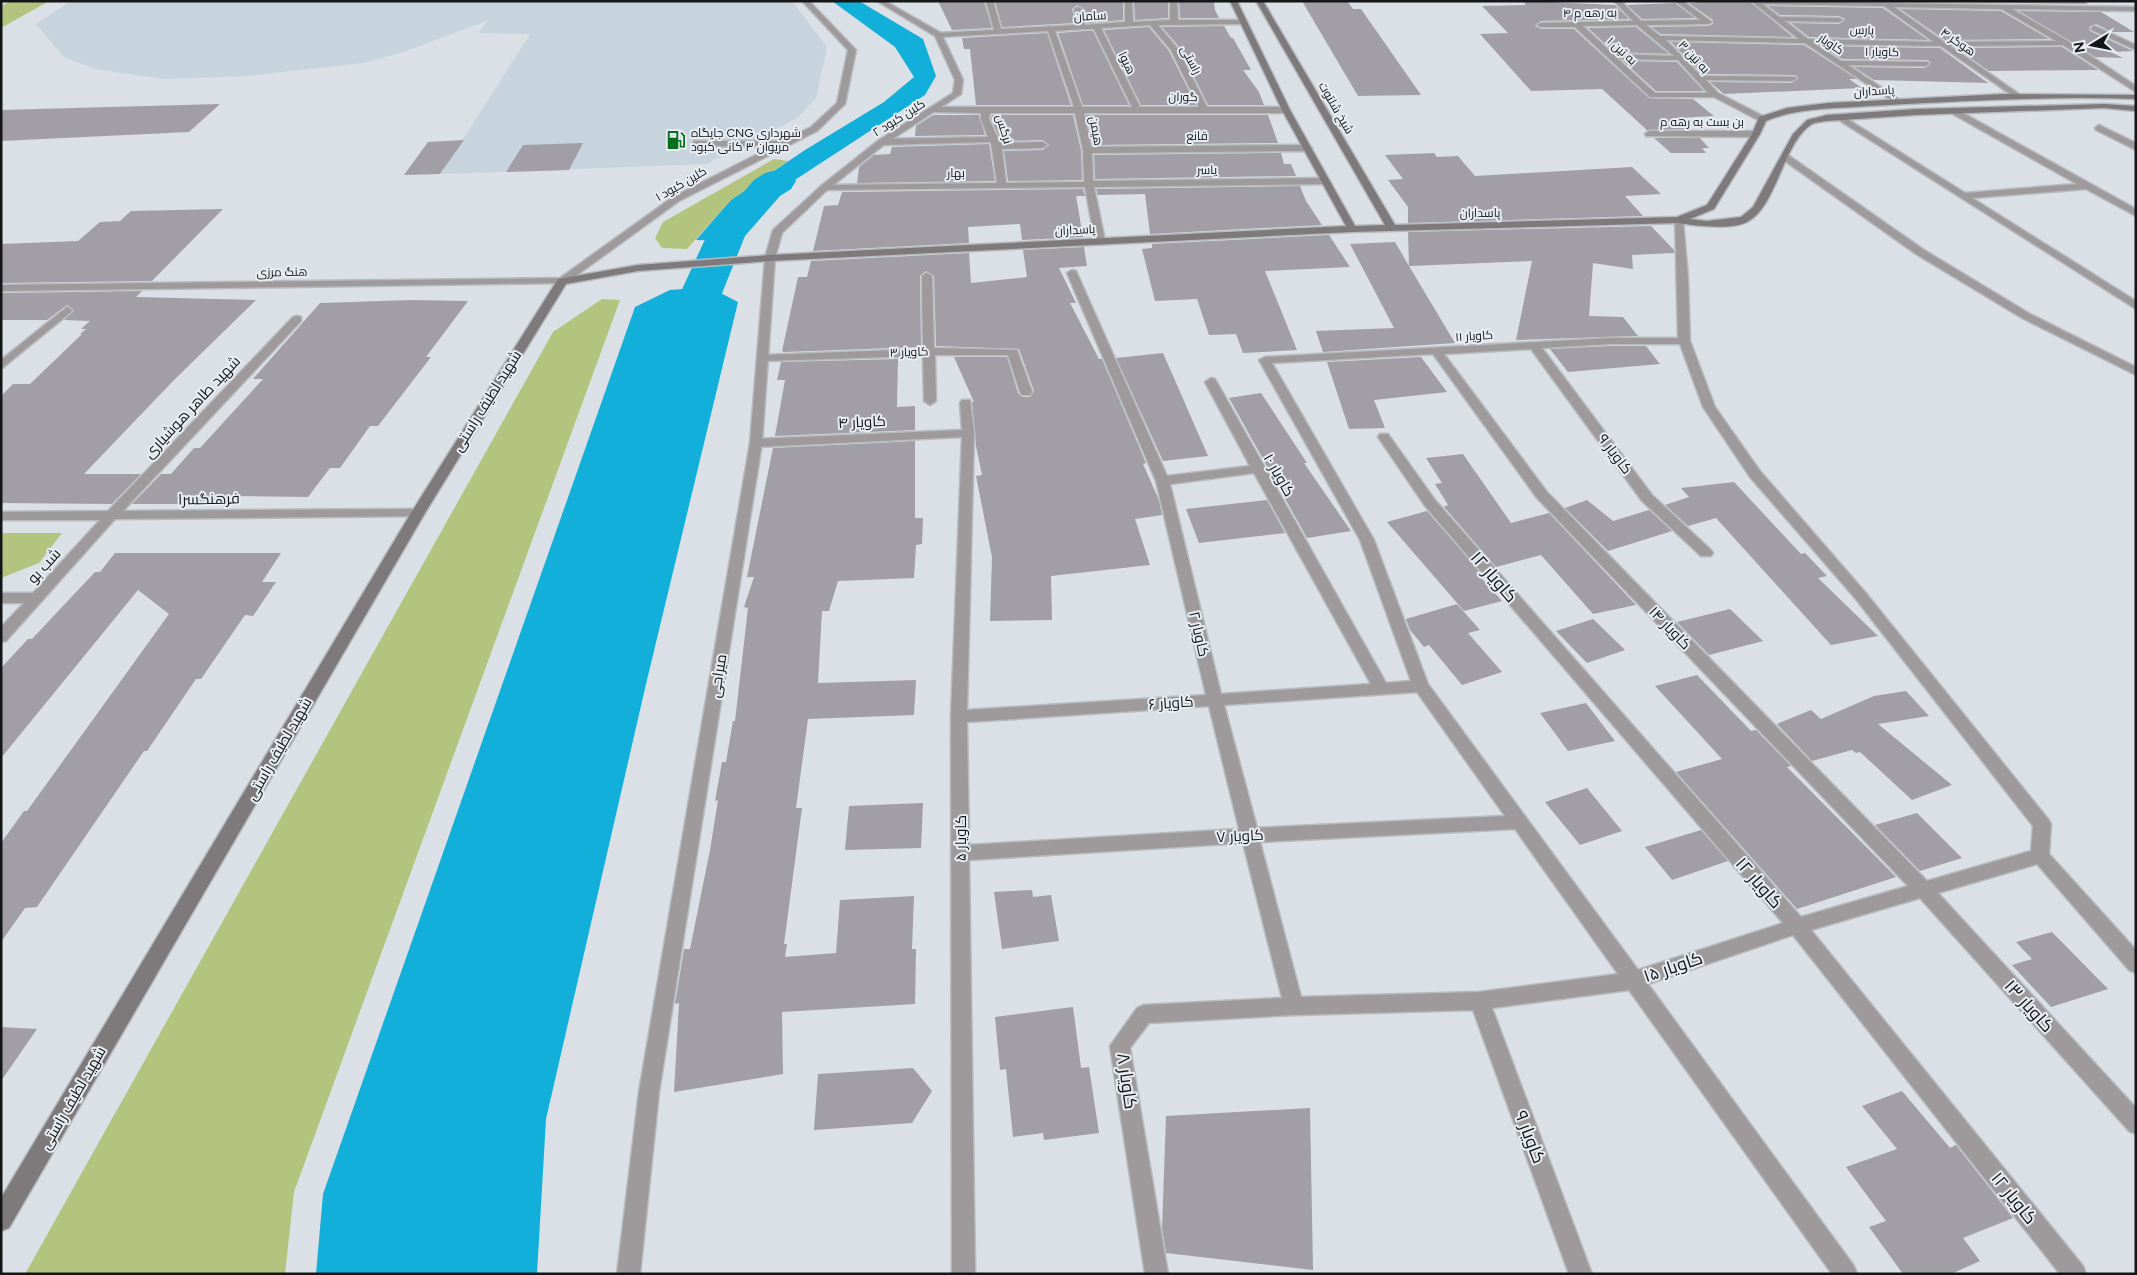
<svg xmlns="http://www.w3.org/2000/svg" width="2137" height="1275" viewBox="0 0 2137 1275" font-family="Figtree,Cairo,sans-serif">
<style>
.built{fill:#c7d3dd}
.green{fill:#b4c47f}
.water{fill:#11afd9}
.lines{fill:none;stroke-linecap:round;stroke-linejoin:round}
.river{fill:#11afd9;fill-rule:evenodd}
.building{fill:#a19ea5}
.service-casing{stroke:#b6bbc0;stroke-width:3}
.minor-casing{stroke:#b6bbc0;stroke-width:3}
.tertiary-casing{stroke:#b6bbc0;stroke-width:3}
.secondary-casing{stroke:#b6bbc0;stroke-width:3}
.service{fill:#9e9a9b;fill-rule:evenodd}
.minor{fill:#9e9a9b;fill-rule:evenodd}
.tertiary{fill:#9e9a9b;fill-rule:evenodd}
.secondary{fill:#7e797a;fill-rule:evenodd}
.labels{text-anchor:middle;stroke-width:4;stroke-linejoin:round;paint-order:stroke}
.far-street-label{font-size:12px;fill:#131517;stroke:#e7edf2}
.far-poi-label{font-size:12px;fill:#131517;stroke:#e7edf2;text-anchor:start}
.street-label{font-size:15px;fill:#131517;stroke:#e7edf2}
.near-street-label{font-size:18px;fill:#131517;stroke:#e7edf2}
</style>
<rect width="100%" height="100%" fill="#dae0e5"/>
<!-- built -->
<polygon class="built" points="71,1 792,1 827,47 816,98 797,118 707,164 441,174 530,34 478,33 489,20 406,51 364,63 246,76 164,79 95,69 64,57 36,24"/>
<!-- green -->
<g class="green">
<polygon points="11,1 49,1 1,28 1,6"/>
<polygon points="774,159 788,161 731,200 687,249 662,248 655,238 663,222"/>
<polygon points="602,299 620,300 294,1192 285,1274 25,1274 553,332"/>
<polygon points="1,533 62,533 39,563 1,578"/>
</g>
<!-- water -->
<g class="water">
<polygon points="832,1 859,1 923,39 936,76 925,95 778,191 737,241 696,240 731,200 805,150 884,102 914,77 895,47"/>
<polygon points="709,287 738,302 646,684 546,1119 537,1274 316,1274 323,1194 635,307 670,290"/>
</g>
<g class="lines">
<!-- river -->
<polygon class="river" points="778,170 791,173 796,181 791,189 780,196 745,236 694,363 687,373 671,377 655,373 648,363 708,233 754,180 765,173"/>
</g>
<!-- building -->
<g class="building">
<polygon points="938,1 984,1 992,28 952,30"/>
<polygon points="995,1 1123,1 1123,20 1087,23 1084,9 1077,5 1072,9 1076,23 1002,27"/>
<polygon points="1134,1 1168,1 1168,18 1135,20"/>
<polygon points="1179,1 1214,1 1215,10 1219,18 1180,18"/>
<polygon points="1302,1 1347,1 1353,9 1361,9 1421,95 1358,96"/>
<polygon points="1523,1 1615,5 1629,19 1541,21 1535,26 1541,29 1574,29 1649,98 1693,99 1714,116 1679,118 1690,129 1647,130 1602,89 1531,91 1480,34 1508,33 1482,6 1526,5"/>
<polygon points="1695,1 1749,1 1793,37 1661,34 1651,27 1708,26 1713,24 1713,20 1689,3 1697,3"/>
<polygon points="1887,1 2083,1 2088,4"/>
<polygon points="1675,3 1695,18 1642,19 1627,5"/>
<polygon points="1768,6 1883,8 1928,40 1809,37 1791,23 1839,24 1845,19 1839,16 1780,15"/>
<polygon points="1900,9 2001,11 2049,39 1945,40"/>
<polygon points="2019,11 2101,12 2134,32 2112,32 2096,24 2089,27 2090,31 2133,51 2111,52 2123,58 2095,57"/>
<polygon points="1224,26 1231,38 1233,38 1251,70 1243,70 1259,92 1264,105 1208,105 1180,48 1162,27"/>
<polygon points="1149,27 1169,51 1196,105 1141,105 1104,30"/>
<polygon points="1636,27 1669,54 1614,52 1588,28"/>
<polygon points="1085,31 1093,31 1129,105 1083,105 1058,33"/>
<polygon points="1047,33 1071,105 976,105 970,49 964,49 962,38"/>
<polygon points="1671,42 1804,45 1857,79 1849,79 1862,88 1724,94 1710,82 1792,83 1798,78 1795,75 1702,74"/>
<polygon points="1821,46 1940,48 1988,83 1874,80 1854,67 1925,68 1931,63 1928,60 1842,59"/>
<polygon points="2062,47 2098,70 1989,71 1956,48"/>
<polygon points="1623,61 1677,62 1704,91 1656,91"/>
<polygon points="220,104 189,132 1,141 1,110"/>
<polygon points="933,115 979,115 985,135 915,136 916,126"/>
<polygon points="992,115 1073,115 1081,150 1082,180 1008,181 1004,151 1043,150 1049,145 1043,140 1001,141 991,119"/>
<polygon points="1086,115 1268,115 1278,143 1093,145"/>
<polygon points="1654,138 1700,138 1709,148 1702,148 1706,153 1671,153"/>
<polygon points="464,140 440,174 404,175 428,142"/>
<polygon points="583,143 569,170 506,172 523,145"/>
<polygon points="989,144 995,181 857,183 859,167 874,155 890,154 892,147"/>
<polygon points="1281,153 1284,164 1291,164 1296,176 1095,179 1094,155"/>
<polygon points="1434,153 1437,157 1458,156 1475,176 1632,167 1661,194 1625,196 1643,216 1408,223 1408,207 1388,180 1403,179 1385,155"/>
<polygon points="1300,186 1306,201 1322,225 1150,234 1145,194 1098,195 1096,189"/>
<polygon points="1083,189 1085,196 1076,196 1083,237 1022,240 1020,224 968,227 969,243 813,251 824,206 838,205 842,192"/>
<polygon points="223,209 152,281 1,283 1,244 78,241 100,222 120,221 131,211"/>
<polygon points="1651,226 1674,250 1674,253 1632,255 1633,269 1593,263 1589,316 1623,317 1638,336 1516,340 1532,261 1409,266 1455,343 1323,352 1316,331 1394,328 1350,244 1395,242 1409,266 1408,232"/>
<polygon points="1329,235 1350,267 1265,271 1297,350 1243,353 1236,334 1209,335 1197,299 1155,301 1142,249 1152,248 1152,244"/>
<polygon points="1084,247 1087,266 1059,268 1076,303 1070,303 1099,359 1102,359 1146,463 1143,464 1159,500 1162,515 1135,519 1150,565 1051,576 1052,620 990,621 992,557 976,476 982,475 976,446 972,402 974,402 954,357 1007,357 1018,393 1022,397 1030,397 1034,391 1019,349 936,346 934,276 926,271 920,276 921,347 784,352 782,351 798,277 807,277 811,261 969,253 971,283 1027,277 1023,250"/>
<polygon points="142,291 136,297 256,300 174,380 84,474 141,474 112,504 1,503 1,396 13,384 30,384 82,334 80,334 86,329 81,329 90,321 64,320 74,311 67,305 47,320 1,320 1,293"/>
<polygon points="412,300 468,301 426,357 431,357 378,426 370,426 340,468 330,468 308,497 233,496 227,504 132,504 161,474 171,474 194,448 200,448 263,379 253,379 320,303"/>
<polygon points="1610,346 1646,346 1660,364 1568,372 1550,349"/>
<polygon points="1163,353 1208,456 1163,461 1116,358"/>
<polygon points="1421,357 1447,392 1374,400 1385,428 1349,429 1327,362"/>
<polygon points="898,359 897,407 915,406 915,430 775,436 785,380 777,380 781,362"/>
<polygon points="1261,393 1307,463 1304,463 1351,531 1307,538 1229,398"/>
<polygon points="915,441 915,518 923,518 922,544 916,545 914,578 838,581 829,611 822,611 818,683 916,680 914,715 808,719 796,808 802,808 784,944 787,944 785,957 836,953 840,900 914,896 912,949 916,949 915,1004 782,1012 783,1074 674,1092 679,1003 675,1004 684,949 690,949 710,850 718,800 715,801 722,762 726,762 733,721 735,721 748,608 744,607 754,577 747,577 773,448"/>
<polygon points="1463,454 1511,523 1549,513 1636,605 1593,614 1541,555 1496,567 1444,507 1448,505 1435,484 1442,483 1426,458"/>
<polygon points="1734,482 1801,554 1805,553 1827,576 1818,578 1878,636 1831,645 1716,518 1688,526 1665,505 1689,497 1681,488"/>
<polygon points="1267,500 1285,533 1199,543 1186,509"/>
<polygon points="1587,500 1613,521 1649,510 1672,531 1608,551 1565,508"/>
<polygon points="1427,511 1479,571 1476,572 1502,601 1464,611 1387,522"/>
<polygon points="115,553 281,553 262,582 276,582 253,616 245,615 201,679 196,679 147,751 144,751 37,907 25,908 1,942 1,843 24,811 27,811 169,614 138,590 1,758 1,668 28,639 32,639 95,572 100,572"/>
<polygon points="1457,604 1480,630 1468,633 1502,672 1462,685 1429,645 1424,647 1410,630 1406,619"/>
<polygon points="1730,609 1763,641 1709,655 1677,622"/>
<polygon points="1593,619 1625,650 1587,663 1556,631"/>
<polygon points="1697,675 1751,731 1756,730 1791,766 1787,767 1896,877 1797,909 1676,772 1722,759 1655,686"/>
<polygon points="1906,691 1929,716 1878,724 1952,785 1912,800 1860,752 1856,753 1852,750 1812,761 1777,724 1811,710 1821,719 1874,696"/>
<polygon points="1586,703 1615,741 1568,751 1540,713"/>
<polygon points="1587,788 1622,831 1580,845 1545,802"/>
<polygon points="923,803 921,848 845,850 849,806"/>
<polygon points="1917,813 1962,858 1920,871 1875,825"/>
<polygon points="1701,830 1728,861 1672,880 1645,847"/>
<polygon points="1032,890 1033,897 1051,895 1059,941 1002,949 994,892"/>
<polygon points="2052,932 2108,989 2051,1007 2012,965 2032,959 2016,942"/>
<polygon points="1073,1007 1081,1068 1089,1067 1099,1133 1044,1140 1043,1133 1013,1137 1006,1069 1000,1070 995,1017"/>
<polygon points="1,1027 37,1029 1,1081"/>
<polygon points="913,1068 932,1091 912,1123 814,1130 818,1074"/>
<polygon points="1902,1091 1950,1148 1956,1145 2013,1218 1963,1238 1980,1261 1951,1274 1903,1274 1869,1227 1886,1221 1846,1167 1897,1149 1862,1106"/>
<polygon points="1310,1108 1313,1270 1166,1253 1162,1229 1166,1116"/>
</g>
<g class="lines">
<!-- service casing -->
<g class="service-casing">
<polygon id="service" points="694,141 784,141 788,144 784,147 697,146 693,143"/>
</g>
<!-- minor casing -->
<g class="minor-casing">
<g id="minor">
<path d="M986 1H993L1001 29 1078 25 1074 9 1078 7 1082 9 1085 25 1125 22V1H1132L1133 22 1170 20V1H1177L1178 20H1246V24H1243L1158 25 1178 49 1207 107H1286L1290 110 1286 113H1084L1091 147 1308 145 1312 148 1308 151 1092 153 1093 181 1325 178 1330 181 1325 184 1094 187 1105 241 1100 244 1095 241 1085 187 821 190V186L824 185 997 183 991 142 882 145 878 142 882 139 988 137 981 119V113L932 112 931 110 935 107H1074L1048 31 938 37 934 35 938 33 994 30ZM1150 25 1171 50 1199 107H1140L1101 28ZM1085 29H1094L1132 107H1082L1055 31ZM990 113H1075L1083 150 1084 182 1006 183 1002 149 1043 148 1047 145 1043 142 1000 143 989 119Z"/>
<path d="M1614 1H1621L1641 21 1700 20 1675 1H1683L1712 22 1708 24 1646 25 1660 36 1799 39 1751 1 2136 7V11L2012 9 2068 41 2136 86V92L2063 45 1950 46 2019 94 2020 96 2016 98 1941 46 1815 44 1841 61 1928 62 1929 64 1925 66 1848 65 1900 100 1901 102 1897 104 1805 43 1666 40 1701 76 1795 77 1796 79 1792 81 1706 80 1718 93 1765 117V121L1762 122 1714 97H1650L1575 27H1541L1537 25 1541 23 1633 21ZM1763 4 1884 6 1934 42 1808 39 1785 21 1839 22 1843 20 1839 18 1779 17ZM1894 7 2002 9 2056 41 1944 42ZM1637 25 1674 56 1613 54 1583 26ZM1618 59 1678 60 1708 93H1655Z"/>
<polygon points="2095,26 2136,45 2136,50 2092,30 2091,28"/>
<polygon points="1954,108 2136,209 2136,216 2086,189 1972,198 2136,301 2136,309 1834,117 1841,115 1965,193 2077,184 1951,113 1950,111"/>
<polygon points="2099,125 2136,143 2136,150 2096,130 2095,128"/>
<polygon points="1649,131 1756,131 1760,134 1756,137 1646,136 1645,134"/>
<polygon points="1782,155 1788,155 1924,250 2030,314 2136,367 2136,375 2022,318 1916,254 1782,159"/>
<path d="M1675 218 1683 220 1688 278 1690 341 1715 407 1760 471 1865 592 2048 819 2051 824 2049 854 2136 950V973L2129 970 2037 864 1938 893 2136 1108V1134L2129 1131 1920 898 1811 930 2083 1266 2086 1274H2060L1793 935 1648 984 1854 1266 1857 1274H1832L1629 990 1492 1008 1592 1274H1569L1473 1010 1294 1015 1149 1023 1130 1048 1168 1274H1145L1110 1046 1137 1008 1144 1005 1282 998 1243 843 969 860 975 1274H952L951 717 962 437 756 447 750 443 756 439 962 430 960 403 962 400H970L974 433 967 710 1206 695 1156 481 1067 273 1072 270 1076 271 1167 476 1250 466 1205 382 1211 378 1215 379 1386 683 1411 681 1360 540 1259 360 1265 357 1610 338H1678ZM1610 344H1680L1703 407 1750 477 1855 598 2033 826 2031 851 1927 881 1547 492 1444 354 1531 349 1642 501 1701 556H1711L1713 553 1711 550 1652 495 1542 348ZM1433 354 1537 498 1908 886 1801 917 1435 500 1388 434H1380L1378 437 1425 506 1783 923 1638 970 1428 684 1374 540 1272 363ZM1254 473 1371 684 1221 694 1170 484ZM1417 692 1505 816 1257 828 1224 705ZM1209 706 1239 829 969 845 967 722ZM1515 829 1618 974 1479 992 1301 997 1260 842Z"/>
<polygon points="927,273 932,276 934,348 1017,350 1032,392 1030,395 1022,395 1020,392 1008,355 935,355 936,401 930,405 924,401 923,356 764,361 758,358 764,355 923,349 922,276"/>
<polygon points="67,307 72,310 71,312 1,369 1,360"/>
<polygon points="297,316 301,317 301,321 123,511 418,509 425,513 423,516 115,519 6,641 1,642 1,627 24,603 1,603 1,593 33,593 100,520 1,520 1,512 108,511 293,317"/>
</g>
</g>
<!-- tertiary casing -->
<g class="tertiary-casing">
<g id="tertiary">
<polygon points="802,1 809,1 856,50 845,104 817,131 679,201 566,283 1,291 1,285 560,278 673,197 811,127 837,103 848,50"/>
<polygon points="877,1 885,1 941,33 963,80 961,94 885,144 827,190 782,233 775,258 762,443 659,1092 640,1274 617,1274 639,1092 750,443 765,258 773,230 821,186 879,140 953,93 955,80 935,36"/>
</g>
</g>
<!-- secondary casing -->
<g class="secondary-casing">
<path id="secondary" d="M1230 1H1237L1290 110 1355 226 1385 225 1256 1H1263L1395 225 1677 217 1707 205 1752 134 1759 117 1787 108 1828 103 2003 94 2136 95V99C2047 96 1959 101 1870 106 1835 109 1799 107 1766 121L1760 134 1714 209 1690 219 1707 221 1741 217 1753 207 1793 134 1807 120 1827 115 1916 109 2104 104 2136 106V111L2104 108 1916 115 1827 121C1822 122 1816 122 1812 124 1783 142 1777 207 1747 222 1732 230 1695 226 1679 223L1352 232 770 261 638 271 566 284 425 513 9 1228 1 1231V1198L411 513 558 279 638 265 770 255 1346 226 1282 110Z"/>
</g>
<!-- service -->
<use href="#service" class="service"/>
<!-- minor -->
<use href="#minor" class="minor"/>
<!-- tertiary -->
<use href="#tertiary" class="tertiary"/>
<!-- secondary -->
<use href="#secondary" class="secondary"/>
</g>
<!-- icons -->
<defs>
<g id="fuel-bare" transform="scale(1.5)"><path d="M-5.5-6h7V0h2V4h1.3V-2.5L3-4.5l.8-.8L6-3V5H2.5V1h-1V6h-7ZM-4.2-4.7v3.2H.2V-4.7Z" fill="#076e1d" stroke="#e7edf2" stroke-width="2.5" paint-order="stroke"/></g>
</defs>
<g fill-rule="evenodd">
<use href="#fuel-bare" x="676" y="140"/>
</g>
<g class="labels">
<!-- far-street labels -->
<g class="far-street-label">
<text transform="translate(1590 13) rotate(-1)" y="4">به رهه م ۴</text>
<text transform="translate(1090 16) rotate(-3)" y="4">سامان</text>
<text transform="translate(1862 30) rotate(2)" y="4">پارس</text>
<text transform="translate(1958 42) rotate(35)" y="4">هوگر ۴</text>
<text transform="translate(1831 44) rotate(34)" y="4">کاویار</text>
<text transform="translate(1622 51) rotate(42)" y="4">به تین ۱</text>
<text transform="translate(1882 52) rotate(1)" y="4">کاویار ۱</text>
<text transform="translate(1694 57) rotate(47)" y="4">به تین ۳</text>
<text transform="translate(1191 60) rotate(62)" y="4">راستی</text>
<text transform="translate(1127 63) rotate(64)" y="4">هیوا</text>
<text transform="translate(1874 91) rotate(-4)" y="4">پاسداران</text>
<text transform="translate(1183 97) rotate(1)" y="4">گوران</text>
<text transform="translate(1336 108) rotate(60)" y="4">شیخ شلتوت</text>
<text transform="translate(899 118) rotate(-32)" y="4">کلین کبود ۲</text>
<text x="1702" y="126">بن بست به رهه م</text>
<text transform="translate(1004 129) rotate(73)" y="4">نرگس</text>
<text transform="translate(1096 131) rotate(80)" y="4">هیمن</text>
<text transform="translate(1197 136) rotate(-1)" y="4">قانع</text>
<text transform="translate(1207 170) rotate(-1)" y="4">یاسر</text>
<text x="956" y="177">بهار</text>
<text transform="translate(681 184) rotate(-30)" y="4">کلین کبود ۱</text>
<text transform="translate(1480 213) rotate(-1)" y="4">پاسداران</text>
<text transform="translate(1075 230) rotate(-3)" y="4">پاسداران</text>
<text transform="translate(282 272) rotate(-1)" y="4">هنگ مرزی</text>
<text transform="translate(1474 336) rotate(-4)" y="4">کاویار ۱۱</text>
<text transform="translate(909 352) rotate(-2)" y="4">کاویار ۳</text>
</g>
<!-- far-poi labels -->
<g class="far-poi-label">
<text x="691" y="137">جایگاه CNG شهرداری<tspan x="691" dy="14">مریوان ۳ کانی کبود</tspan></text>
</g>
<!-- street labels -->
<g class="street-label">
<text transform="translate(487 401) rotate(-58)" y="5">شهید لطیف راستی</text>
<text transform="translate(192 407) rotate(-47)" y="5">شهید طاهر هوشیاری</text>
<text transform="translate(862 422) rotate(-3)" y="5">کاویار ۴</text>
<text transform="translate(1615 454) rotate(53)" y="5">کاویار ۹</text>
<text transform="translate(1279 475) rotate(60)" y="5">کاویار ۱۰</text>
<text transform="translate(209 499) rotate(-1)" y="5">فرهنگسرا</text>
<text transform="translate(44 566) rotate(-48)" y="5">شب بو</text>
<text transform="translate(1670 628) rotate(46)" y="5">کاویار ۱۴</text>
<text transform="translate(1199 634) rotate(77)" y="5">کاویار ۲</text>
<text transform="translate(718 676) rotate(-81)" y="5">میراجی</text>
<text transform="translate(1171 703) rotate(-4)" y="5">کاویار ۶</text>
<text transform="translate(279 749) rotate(-60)" y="5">شهید لطیف راستی</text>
<text transform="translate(1240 836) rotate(-3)" y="5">کاویار ۷</text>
<text transform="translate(961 838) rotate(-90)" y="5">کاویار ۵</text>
<text transform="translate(73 1098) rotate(-60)" y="5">شهید لطیف راستی</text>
</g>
<!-- near-street labels -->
<g class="near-street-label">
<text transform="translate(1494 577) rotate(49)" y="6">کاویار ۱۲</text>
<text transform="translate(1759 883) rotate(49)" y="6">کاویار ۱۲</text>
<text transform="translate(1673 967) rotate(-19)" y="6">کاویار ۱۵</text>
<text transform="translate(2029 1006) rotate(48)" y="6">کاویار ۱۳</text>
<text transform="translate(1127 1081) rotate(82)" y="6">کاویار ۸</text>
<text transform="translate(1530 1137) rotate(69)" y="6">کاویار ۹</text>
<text transform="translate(2014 1198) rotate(51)" y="6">کاویار ۱۲</text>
</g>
</g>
<!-- border -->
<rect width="2137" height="1275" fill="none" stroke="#131517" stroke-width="5"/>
<!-- north arrow -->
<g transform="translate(2092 45) rotate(260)" stroke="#e7edf2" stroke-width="4" paint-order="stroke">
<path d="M0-4L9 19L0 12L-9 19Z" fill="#131517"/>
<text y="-8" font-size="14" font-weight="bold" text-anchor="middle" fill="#131517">N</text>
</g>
</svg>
